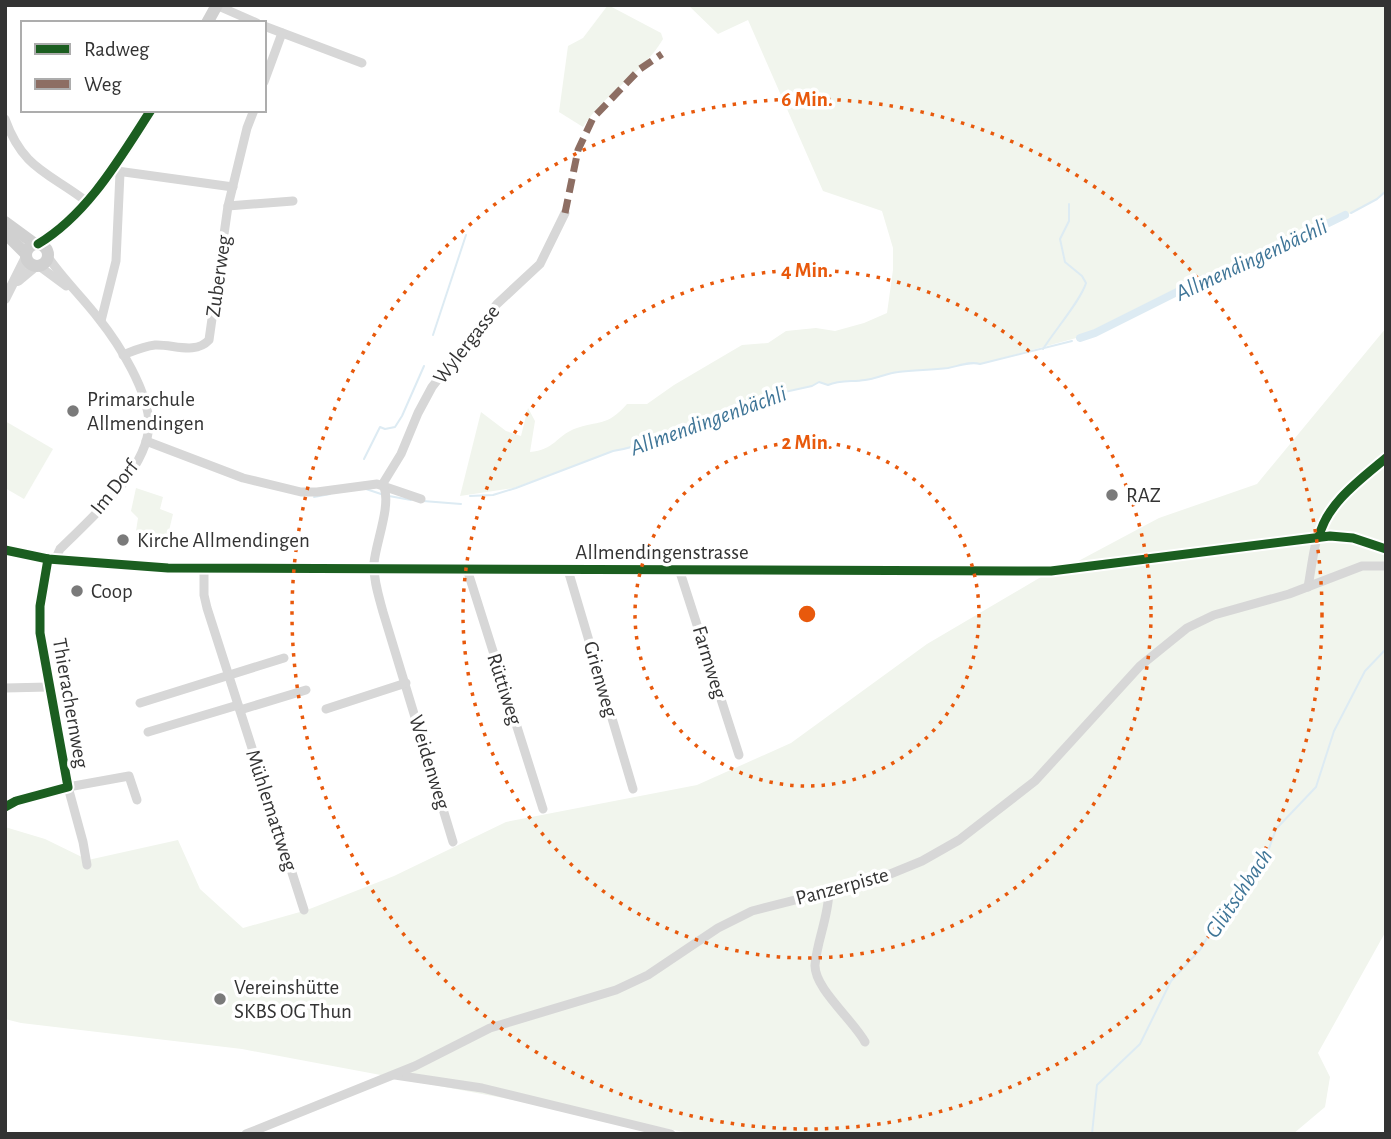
<svg xmlns="http://www.w3.org/2000/svg" width="1391" height="1139" viewBox="0 0 1391 1139" font-family="'Alegreya Sans',sans-serif">
<style>
.green{fill:#f1f5ed}
.lines{fill:none;stroke-linecap:round;stroke-linejoin:round}
.stream{stroke:#ddebf3;stroke-width:2}
.canal{stroke:#ddebf3;stroke-width:8}
.minor{stroke:#d7d7d7;stroke-width:9}
.tertiary{stroke:#d7d7d7;stroke-width:10}
.secondary{stroke:#d0d0d0;stroke-width:12}
.quiet{stroke:#8d6e63;stroke-width:7;stroke-dasharray:14 7;stroke-linecap:butt}
.cycleway-casing{stroke:#fff;stroke-width:13}
.cycleway{stroke:#1b5e20;stroke-width:9}
.ring{fill:none;stroke:#e8590c;stroke-width:3.5;stroke-dasharray:3.5 7}
.poi-dot{fill:#7a7a7a;stroke:#fff;stroke-width:2.5}
.labels{text-anchor:middle;stroke-width:7;stroke-linejoin:round;paint-order:stroke}
.street-label{font-size:21px;fill:#333;stroke:#fff}
.poi-label{font-size:21px;fill:#333;stroke:#fff;text-anchor:start}
.water-label{font-size:23px;font-style:italic;fill:#3f7597;stroke:#fff}
.centre{fill:#e8590c;stroke:#fff;stroke-width:3.5}
.ring-label{font-size:21px;text-anchor:middle;font-weight:bold;fill:#e8590c;stroke:#fff;stroke-width:7;stroke-linejoin:round;paint-order:stroke}
</style>
<rect width="100%" height="100%" fill="#fff"/>
<!-- green -->
<g class="green">
<path d="M608 5 661 33 663 39C643 73 605 93 583 127L559 112 568 46 583 38Z"/>
<path d="M688 5H1386V191L1377 199 1351 213 1228 272 1203 279 1095 333 980 364C970 361 959 366 948 368 931 370 914 370 898 372 887 373 876 379 865 380 852 382 840 380 828 385L819 382 812 386 744 401 693 424C682 423 667 434 657 438 642 444 628 449 613 451L514 488 460 496 481 412 506 431 521 436 528 408 535 421 530 452C554 450 557 436 574 429 599 420 607 427 627 404H647L674 385 742 345 768 343 786 331 816 328 835 331 864 323 887 313 893 270V248L882 211 823 191 748 20 718 34Z"/>
<polygon points="1386,328 1386,931 1318,1053 1330,1077 1325,1107 1293,1134 695,1134 242,1049 21,1023 5,1019 5,827 45,839 88,860 178,840 200,889 243,928 307,910 394,876 506,822 697,785 791,743 927,644 1046,574 1069,566 1159,518 1257,484"/>
<polygon points="5,421 53,449 24,499 5,488"/>
<polygon points="136,488 163,497 160,509 173,514 167,539 136,531 138,518 131,511"/>
</g>
<g class="lines">
<!-- stream -->
<g class="stream">
<polyline points="1351,213 1377,199 1386,191"/>
<polyline points="433,335 466,235"/>
<path d="M1043 349C1055 330 1081 300 1086 283L1082 276 1065 262 1060 239 1069 221V204"/>
<polyline points="364,459 380,427 385,429 395,427 402,416 424,366"/>
<polyline points="366,489 381,494"/>
<polyline points="389,496 411,500"/>
<path d="M470 496 493 495 516 488 613 451C628 449 642 444 657 438 667 434 682 423 693 424L744 401 812 386 819 382 828 385C840 380 852 382 865 380 876 379 887 373 898 372 914 370 931 370 948 368 959 366 970 361 980 364L1072 341"/>
<polyline points="314,497 330,494"/>
<polyline points="423,501 461,504"/>
<polyline points="1092,1134 1097,1085 1140,1044 1171,981 1200,950 1237,886 1264,862 1276,829 1316,787 1334,731 1365,671 1386,649"/>
</g>
<!-- canal -->
<polyline class="canal" points="1080,338 1095,333 1203,279 1228,272 1345,215"/>
<!-- minor -->
<g class="minor">
<polyline points="216,5 257,23"/>
<polyline points="264,26 362,63"/>
<polyline points="264,82 282,33"/>
<path d="M5 119C23 169 48 172 86 201"/>
<polyline points="117,171 233,187"/>
<polyline points="228,206 293,201"/>
<path d="M48 257C63 279 83 298 99 319 119 344 149 392 149 425 147 471 91 518 60 549L55 560"/>
<polyline points="39,266 66,286"/>
<polyline points="101,321 116,261 120,173"/>
<path d="M123 355C133 351 144 346 155 345 173 344 195 355 209 340L228 206 247 128 254 110"/>
<polyline points="146,441 243,478 301,492 317,492 377,484 421,499"/>
<polyline points="382,485 401,454 418,413 432,387 497,304 540,264 565,213"/>
<path d="M384 487C391 506 376 542 374 563 373 579 379 597 383 612L453 842"/>
<polyline points="204,569 204,595 207,608 304,910"/>
<polyline points="467,569 543,809"/>
<polyline points="679,569 739,755"/>
<polyline points="568,570 633,789"/>
<path d="M1308 587C1312 565 1314 541 1323 521 1329 505 1371 471 1386 458"/>
<polyline points="5,688 49,687"/>
<polyline points="140,703 284,658"/>
<polyline points="326,709 406,683"/>
<polyline points="240,710 306,690"/>
<polyline points="148,732 238,705"/>
<polyline points="5,807 16,801 68,787 40,633 40,606 48,559"/>
<polyline points="87,865 83,842 68,787 129,776 137,800"/>
<path d="M829 890C829 916 817 940 815 965 814 988 853 1020 865 1042"/>
<polyline points="395,1075 482,1088 671,1134"/>
<polyline points="246,1134 415,1066 490,1028 616,990 648,975 718,928 752,911 878,879 922,861 959,840 1035,781 1140,666 1187,628 1214,615 1289,594 1362,566 1386,566"/>
</g>
<!-- tertiary -->
<g class="tertiary">
<polyline points="18,281 36,266"/>
<polyline points="5,299 26,257"/>
<polyline points="5,550 48,559 168,568 1051,571 1330,536 1353,538 1386,549"/>
</g>
<!-- secondary -->
<g class="secondary">
<polyline points="207,23 217,5"/>
<polyline points="5,222 35,244"/>
<polyline points="5,233 26,254"/>
<path d="M38 244C88 214 120 158 151 110"/>
<circle cx="37" cy="255" r="11"/>
</g>
<!-- quiet -->
<polyline class="quiet" points="565,213 578,150 593,118 640,69 662,54"/>
<!-- cycleway casing -->
<g class="cycleway-casing">
<g id="cycleway">
<path d="M38 244C88 214 120 158 151 110"/>
<path d="M1319 537C1326 504 1361 479 1386 458"/>
<polyline points="5,550 48,559 168,568 1051,571 1330,536 1353,538 1386,549"/>
<polyline points="5,807 16,801 68,787 40,633 40,606 48,559"/>
</g>
</g>
<!-- cycleway -->
<use href="#cycleway" class="cycleway"/>
</g>
<!-- distance rings -->
<g class="ring">
<circle cx="807" cy="614" r="172"/>
<circle cx="807" cy="614" r="344"/>
<circle cx="807" cy="614" r="515"/>
</g>
<!-- markers -->
<g class="poi-dot">
<circle cx="73" cy="411" r="7"/>
<circle cx="1112" cy="495" r="7"/>
<circle cx="123" cy="540" r="7"/>
<circle cx="77" cy="591" r="7"/>
<circle cx="220" cy="999" r="7"/>
</g>
<g class="labels">
<!-- street labels -->
<g class="street-label">
<text transform="translate(218 276) rotate(-82)" y="7">Zuberweg</text>
<text transform="translate(466 344) rotate(-52)" y="7">Wylergasse</text>
<text transform="translate(114 487) rotate(-51)" y="7">Im Dorf</text>
<text x="662" y="559">Allmendingenstrasse</text>
<text transform="translate(710 662) rotate(73)" y="7">Farmweg</text>
<text transform="translate(601 679) rotate(74)" y="7">Grienweg</text>
<text transform="translate(505 689) rotate(72)" y="7">Rüttiweg</text>
<text transform="translate(71 703) rotate(80)" y="7">Thierachernweg</text>
<text transform="translate(430 762) rotate(73)" y="7">Weidenweg</text>
<text transform="translate(272 810) rotate(72)" y="7">Mühlemattweg</text>
<text transform="translate(842 886) rotate(-15)" y="7">Panzerpiste</text>
</g>
<!-- poi labels -->
<g class="poi-label">
<text x="87" y="406">Primarschule<tspan x="87" dy="24">Allmendingen</tspan></text>
<text x="1126" y="502">RAZ</text>
<text x="137" y="547">Kirche Allmendingen</text>
<text x="91" y="598">Coop</text>
<text x="234" y="994">Vereinshütte<tspan x="234" dy="24">SKBS OG Thun</tspan></text>
</g>
<!-- water labels -->
<g class="water-label">
<text transform="translate(1251 259) rotate(-25)" y="8">Allmendingenbächli</text>
<text transform="translate(708 420) rotate(-20)" y="8">Allmendingenbächli</text>
<text transform="translate(1238 893) rotate(-56)" y="8">Glütschbach</text>
</g>
</g>
<circle cx="807" cy="614" r="10" class="centre"/>
<g class="ring-label">
<text x="807" y="106">6 Min.</text>
<text x="807" y="277">4 Min.</text>
<text x="807" y="449">2 Min.</text>
</g>
<!-- border -->
<rect width="1391" height="1139" fill="none" stroke="#333333" stroke-width="14"/>
<!-- legend -->
<rect x="21" y="21" width="245" height="91" fill="#ffffff" stroke="#adadad" stroke-width="2"/>
<rect x="35" y="44" width="35" height="10" fill="#1b5e20" stroke="#adadad" stroke-width="2"/>
<text x="84" y="56" font-size="21" fill="#333333">Radweg</text>
<rect x="35" y="79" width="35" height="10" fill="#8d6e63" stroke="#adadad" stroke-width="2"/>
<text x="84" y="91" font-size="21" fill="#333333">Weg</text>
</svg>
